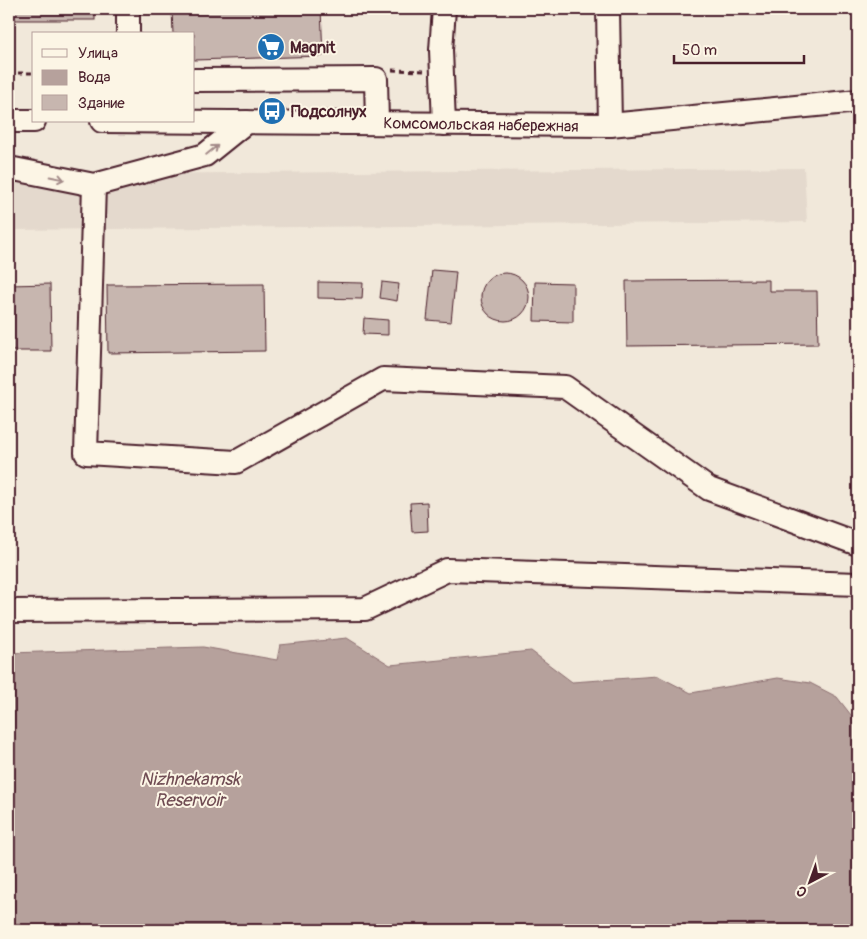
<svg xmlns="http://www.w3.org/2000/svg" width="867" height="939" viewBox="0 0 867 939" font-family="Pangolin,sans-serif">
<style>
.built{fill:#e4d9cd}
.water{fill:#b6a19c;stroke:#8b6d6f}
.building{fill:#c7b6af;stroke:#4a1f2b}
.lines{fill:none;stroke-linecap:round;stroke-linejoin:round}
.minor-casing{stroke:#4a1f2b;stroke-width:26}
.path{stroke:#4a1f2b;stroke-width:3;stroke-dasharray:5 4;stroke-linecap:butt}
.minor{stroke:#fcf5e5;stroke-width:22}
.oneway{stroke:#a38a88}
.labels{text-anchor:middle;stroke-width:4;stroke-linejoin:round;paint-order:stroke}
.poi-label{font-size:16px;font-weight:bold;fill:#4a1f2b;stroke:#fcf5e5;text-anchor:start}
.street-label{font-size:16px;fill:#4a1f2b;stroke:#fcf5e5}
.water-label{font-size:18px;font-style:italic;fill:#704c53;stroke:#fcf5e5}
</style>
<rect width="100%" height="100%" fill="#f1e8da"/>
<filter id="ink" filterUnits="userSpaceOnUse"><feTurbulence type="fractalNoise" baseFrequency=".02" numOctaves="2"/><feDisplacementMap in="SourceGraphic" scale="10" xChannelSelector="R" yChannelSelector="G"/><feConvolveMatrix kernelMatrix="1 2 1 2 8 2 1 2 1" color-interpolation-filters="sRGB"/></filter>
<g filter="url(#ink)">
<!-- built -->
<polygon class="built" points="804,168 807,222 9,230 9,175"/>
<!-- water -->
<polygon class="water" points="347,638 390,665 531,651 572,682 658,676 691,693 778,678 810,683 837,697 858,724 858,930 9,930 9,653 203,647 277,660 280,645"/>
<!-- building -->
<g class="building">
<rect x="9" y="9" width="86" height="11"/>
<polygon points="172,9 321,9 323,56 194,60 194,34 173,34"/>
<polygon points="432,270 456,272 451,322 427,320"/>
<circle cx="505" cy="297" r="24"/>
<polygon points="769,280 769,291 817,291 818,344 627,346 626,281"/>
<polygon points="858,281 858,470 853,470"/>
<polygon points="318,282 363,283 362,299 318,298"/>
<polygon points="382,282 399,284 397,301 380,298"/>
<polygon points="535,282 573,283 573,322 534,321"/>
<polygon points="50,284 51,351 9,351 9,285"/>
<polygon points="264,284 265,351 108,353 107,285"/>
<polygon points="364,318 388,320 388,335 363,334"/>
<polygon points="427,502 428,531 412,532 410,503"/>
</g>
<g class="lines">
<!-- minor casing -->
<g class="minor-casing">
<g id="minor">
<polyline points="444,9 441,50 444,124"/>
<polyline points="608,9 610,125"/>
<polyline points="128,34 128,9"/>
<polyline points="194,80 376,79 377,123"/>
<polyline points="9,121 34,121"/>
<polyline points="102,121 610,125 858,101"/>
<polyline points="9,168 94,185 205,155 246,122"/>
<polyline points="94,185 86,453 236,462 383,379 565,387 709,489 858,544"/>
<polyline points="9,611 365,609 447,570 858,584"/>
</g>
</g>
<!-- path -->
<g class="path">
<polyline points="392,70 424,71"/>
<polyline points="9,73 34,73"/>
</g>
<!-- minor -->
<use href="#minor" class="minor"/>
</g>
<!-- one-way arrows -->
<defs><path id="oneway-shaft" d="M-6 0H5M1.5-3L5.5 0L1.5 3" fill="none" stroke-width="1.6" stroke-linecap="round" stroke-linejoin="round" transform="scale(1.25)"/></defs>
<g class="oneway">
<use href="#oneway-shaft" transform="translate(212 150) rotate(-39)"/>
<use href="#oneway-shaft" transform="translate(57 178) rotate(11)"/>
</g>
</g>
<!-- icons -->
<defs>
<g id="supermarket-disc" transform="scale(1.4375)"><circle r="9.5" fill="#1f6fb2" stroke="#fcf5e5"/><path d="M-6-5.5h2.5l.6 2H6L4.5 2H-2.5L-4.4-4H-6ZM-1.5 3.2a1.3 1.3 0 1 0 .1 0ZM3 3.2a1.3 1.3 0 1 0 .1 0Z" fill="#fff"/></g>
<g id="bus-disc" transform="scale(1.4375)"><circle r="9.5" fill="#1f6fb2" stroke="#fcf5e5"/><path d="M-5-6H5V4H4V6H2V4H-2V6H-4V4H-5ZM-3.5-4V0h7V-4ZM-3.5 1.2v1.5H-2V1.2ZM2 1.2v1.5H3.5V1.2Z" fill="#fff"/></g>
</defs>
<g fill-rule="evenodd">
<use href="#supermarket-disc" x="271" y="47"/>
<use href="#bus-disc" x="272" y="111"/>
</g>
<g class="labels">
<!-- poi labels -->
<g class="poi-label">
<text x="290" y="53">Magnit</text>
<text x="291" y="117">Подсолнух</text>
</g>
<!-- street labels -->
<g class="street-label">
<text transform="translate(481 124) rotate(1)" y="6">Комсомольская набережная</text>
</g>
<!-- water labels -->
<g class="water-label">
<text x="190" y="785">Nizhnekamsk<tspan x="190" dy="21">Reservoir</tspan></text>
</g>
</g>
<!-- margin -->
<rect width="867" height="939" fill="none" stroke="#fcf5e5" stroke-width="30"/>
<rect x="15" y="15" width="837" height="909" fill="none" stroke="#4a1f2b" stroke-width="2" filter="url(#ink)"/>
<!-- legend -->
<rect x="32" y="32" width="162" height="90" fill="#fcf5e5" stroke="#b59f9b"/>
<rect x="42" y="49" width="25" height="8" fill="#fcf5e5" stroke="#b59f9b"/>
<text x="78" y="58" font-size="15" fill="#4a1f2b">Улица</text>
<rect x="42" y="70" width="25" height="15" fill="#b6a19c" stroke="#b59f9b"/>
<text x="78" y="82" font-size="15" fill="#4a1f2b">Вода</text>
<rect x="42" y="95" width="25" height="15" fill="#c7b6af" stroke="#b59f9b"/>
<text x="78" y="108" font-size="15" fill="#4a1f2b">Здание</text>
<!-- north arrow -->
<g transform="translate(810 882) rotate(221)" stroke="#fcf5e5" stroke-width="4" paint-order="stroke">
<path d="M0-4L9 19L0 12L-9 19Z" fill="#4a1f2b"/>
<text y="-8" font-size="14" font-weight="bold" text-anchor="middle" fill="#4a1f2b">С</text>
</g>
<!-- scale -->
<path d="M674 55v8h130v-8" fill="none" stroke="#4a1f2b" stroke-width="2.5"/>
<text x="682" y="55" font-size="15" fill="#4a1f2b" stroke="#fcf5e5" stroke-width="4" paint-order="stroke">50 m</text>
</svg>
